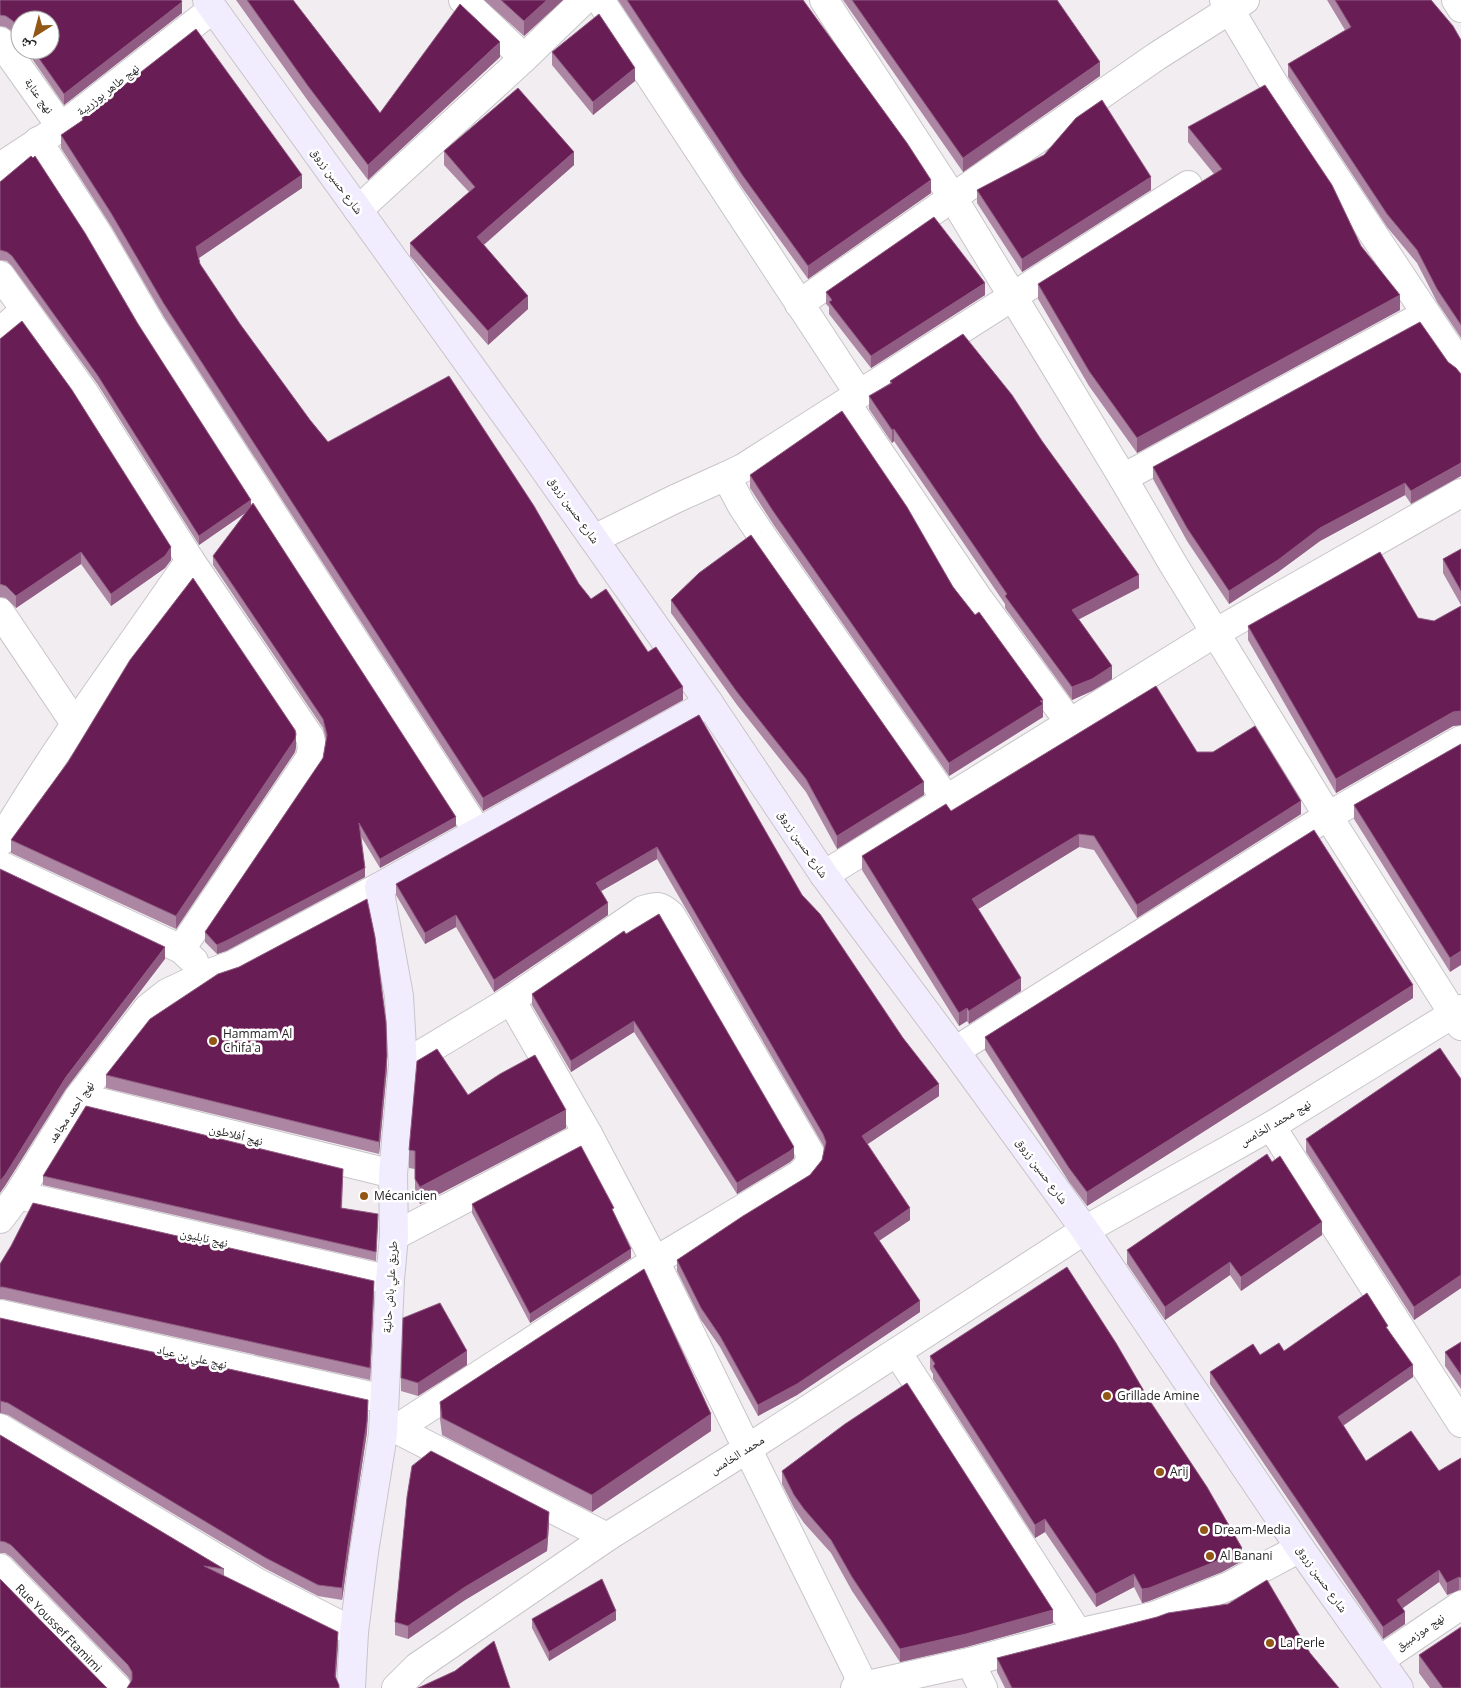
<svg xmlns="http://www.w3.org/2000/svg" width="1461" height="1688" viewBox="0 0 1461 1688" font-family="'Open Sans','Noto Naskh Arabic',sans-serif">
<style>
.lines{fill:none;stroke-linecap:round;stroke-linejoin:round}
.street-casing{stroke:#c8c5c9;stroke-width:30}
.secondary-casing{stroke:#c8c5c9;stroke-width:30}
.street{stroke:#fff;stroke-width:28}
.secondary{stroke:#f2edfe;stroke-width:28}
.wall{fill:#ac86a2}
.shaded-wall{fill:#915c83}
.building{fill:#681e54;stroke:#915c83}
.poi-dot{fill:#925715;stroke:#fff;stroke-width:2}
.labels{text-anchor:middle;stroke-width:5;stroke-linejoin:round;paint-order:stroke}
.street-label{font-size:12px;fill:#242325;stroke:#fff}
.poi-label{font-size:12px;fill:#242325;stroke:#fff;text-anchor:start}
</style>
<rect width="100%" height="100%" fill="#f1edf1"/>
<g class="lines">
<!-- street casing -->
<g class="street-casing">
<g id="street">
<polyline points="463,0 524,58"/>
<polyline points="600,0 859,394"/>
<polyline points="824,0 953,198 1123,478 1173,564 1328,816 1461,1026"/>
<polyline points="1224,0 1277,89 1461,366"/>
<polyline points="1456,0 1461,8"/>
<polyline points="0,41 61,127"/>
<polyline points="38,141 98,234 151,325 478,832"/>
<polyline points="0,167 61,127 213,9"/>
<polyline points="358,210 524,58 584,0"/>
<polyline points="0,275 85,394 190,560 310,737 312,747 310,758 181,949"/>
<polyline points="799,304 1157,56 1245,0"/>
<polyline points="0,332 25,310"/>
<polyline points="846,403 978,598 1070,723"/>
<polyline points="1123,478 1426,314"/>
<polyline points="594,539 675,499 726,476"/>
<polyline points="0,612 76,725"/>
<polyline points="947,800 760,533 742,506 726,476 743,468 1188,185"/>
<path d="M0 842C57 745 126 653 190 560"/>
<polyline points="0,865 181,949 194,961"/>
<polyline points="824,875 1215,633 1461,493"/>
<polyline points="511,1000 588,1134 655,1261 865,1688"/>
<polyline points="955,1051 1328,816 1461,740"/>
<polyline points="79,1097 393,1174"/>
<polyline points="1271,1126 1461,1423"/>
<polyline points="18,1195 390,1280"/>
<polyline points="0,1219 18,1195 79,1097 148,1008 167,993 207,974 232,965 379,887"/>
<polyline points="394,1236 588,1134"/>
<polyline points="0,1314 384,1399"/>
<polyline points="897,1352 1078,1633"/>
<polyline points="0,1428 258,1583 354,1632"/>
<polyline points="396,1429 607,1537"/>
<path d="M383 1434 396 1429 655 1261 799 1175C807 1168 810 1163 810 1153L671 915C659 904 656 906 643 910L511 1000 403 1065"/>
<path id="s1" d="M0 1568 117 1688"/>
<polyline points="1380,1660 1461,1605"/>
<polyline points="970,1662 983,1688"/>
<polyline points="396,1688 417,1667 607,1537 747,1449 1085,1230 1271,1126 1461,1009"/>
<polyline points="855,1688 970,1662 1078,1633 1154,1616 1229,1586 1300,1548"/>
</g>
</g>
<!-- secondary casing -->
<g class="secondary-casing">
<g id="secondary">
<polyline points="207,0 533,453 709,703 824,875 955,1051 1085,1230 1300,1548 1399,1688"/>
<polyline points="351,1688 354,1632 364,1552 383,1434 390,1280 394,1236 393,1174 403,1065 399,996 379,887 709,703"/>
</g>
</g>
<!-- street -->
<use href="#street" class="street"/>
<!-- secondary -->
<use href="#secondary" class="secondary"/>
</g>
<!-- wall -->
<g class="wall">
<polygon points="0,0 182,13 64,105 26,50 50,50 20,20 20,42 13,32 6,27 0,26"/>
<polygon points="236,0 293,0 380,113 500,57 368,180 308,101"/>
<polygon points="484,0 563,0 524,36"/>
<polygon points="618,0 803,0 931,193 808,279 743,189"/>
<polygon points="843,0 1057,0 1100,76 963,172"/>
<polygon points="1327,0 1431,0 1461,40 1461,338 1437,302 1417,263 1387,227 1288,77 1288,64 1345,30"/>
<polygon points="552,52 635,81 593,115 552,65"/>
<polygon points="82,118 302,188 199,258 200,264 240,324 310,420 328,442 579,584 591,599 648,652 683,700 483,811 164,317 111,226 61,148 61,135 82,121"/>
<polygon points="1188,127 1361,246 1400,310 1137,453 1089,386 1038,299 1038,284 1214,174 1188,142"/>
<polygon points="444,151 574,165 483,245 528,309 488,345 410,256 410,243 469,192 444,165"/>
<polygon points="1044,155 1151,190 1022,272 977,203 977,190"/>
<polygon points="0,182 138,324 251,505 456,826 380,868 360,835 365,877 226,951 217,954 205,942 205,932 323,758 326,740 323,728 213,565 213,556 245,513 199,545 98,385 12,266 7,261 0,260"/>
<polygon points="826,292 985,295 871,368 829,314 829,307 826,304"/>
<polygon points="0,339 171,560 165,568 111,606 81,564 16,608 6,598 0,597"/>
<polygon points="1448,362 1411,504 1405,495 1320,541 1278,572 1229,604 1187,541 1153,479 1153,467"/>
<polygon points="890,381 1139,588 1078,619 1112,679 1092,691 1072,700 1005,608 1005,604 894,441 892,443 869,409 869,396 890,383"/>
<polygon points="750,475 953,587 1043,700 1043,717 949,776 773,524 750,488"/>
<polygon points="1461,549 1461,605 1443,573 1443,559"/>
<polygon points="671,600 924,795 837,849 806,792 737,705 671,613"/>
<polygon points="1461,606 1461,725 1453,726 1336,793 1248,640 1248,626 1418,618 1434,621"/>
<polygon points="699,715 802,895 939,1096 867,1144 910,1220 879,1241 920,1312 797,1395 758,1416 720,1347 701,1320 677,1271 677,1260 810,1175 822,1160 824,1148 823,1145 657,859 601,891 608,915 494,992 456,927 425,944 396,895 396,884"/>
<polygon points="1461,744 1450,972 1354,819 1354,805"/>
<polygon points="296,747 295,752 176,929 11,853 11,840"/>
<polygon points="1197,752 1301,814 1137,918 1094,850 1079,847 978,909 1021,991 969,1024 967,1021 959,1026 862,870 862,856 951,811"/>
<polygon points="626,934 794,1158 790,1162 737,1194 634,1032 571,1072 532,1005 532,994"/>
<polygon points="1413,998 1087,1206 1069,1182 985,1050 985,1037"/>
<polygon points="387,1068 379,1154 106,1088 106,1075"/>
<polygon points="1461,1079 1461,1288 1414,1320 1306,1152 1306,1139"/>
<polygon points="468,1095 566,1128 420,1204 415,1196 415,1169 409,1168 409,1150"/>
<polygon points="1272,1162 1322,1235 1241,1291 1230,1275 1165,1320 1127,1264 1127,1250"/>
<polygon points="43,1176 343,1178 342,1208 378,1222 376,1261 43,1185"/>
<polygon points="472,1204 614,1213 631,1258 530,1323 472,1213"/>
<polygon points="0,1264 374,1292 370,1380 3,1299 0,1299"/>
<polygon points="0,1318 368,1412 367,1432 349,1550 342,1600 318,1596 266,1569 8,1415 0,1413"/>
<polygon points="1388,1329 1413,1377 1343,1426 1366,1461 1439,1471 1461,1458 1461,1590 1459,1590 1447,1595 1439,1582 1403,1608 1405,1624 1383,1639 1210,1384 1210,1372 1260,1355"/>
<polygon points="1461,1342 1461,1389 1445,1366 1445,1352"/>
<polygon points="930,1356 1242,1561 1222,1572 1149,1601 1142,1603 1134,1587 1096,1607 1045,1532 1035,1538 933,1379 933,1374 930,1369"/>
<polygon points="467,1365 418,1396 401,1391 401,1378"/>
<polygon points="440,1402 711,1431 592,1512 442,1435 440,1419"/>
<polygon points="0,1435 224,1569 224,1576 338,1644 336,1677 131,1682 128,1677 11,1557 5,1553 0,1553"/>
<polygon points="782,1471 1053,1623 966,1647 900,1662 852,1591 831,1553 804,1523 794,1508 782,1484"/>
<polygon points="549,1525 547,1551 465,1600 408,1639 395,1635 395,1622"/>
<polygon points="532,1619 616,1620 549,1661 532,1628"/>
<polygon points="1310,1653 1339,1688 1005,1688 997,1672 997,1658"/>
<polygon points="1419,1655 1461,1688 1430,1688 1419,1673"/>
</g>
<!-- shaded-wall -->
<g class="shaded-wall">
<polygon points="547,0 563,0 524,36 524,21"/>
<polygon points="182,2 182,13 64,105 64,94"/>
<polygon points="500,42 500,57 368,180 368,165"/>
<polygon points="1100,62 1100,76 963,172 963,158"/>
<polygon points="635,68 635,81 593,115 593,102"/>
<polygon points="574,152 574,165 477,251 477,237"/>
<polygon points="302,175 302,188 196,260 196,247"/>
<polygon points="1151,177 1151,190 1022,272 1022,259"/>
<polygon points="931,180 931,193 808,279 808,266"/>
<polygon points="985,283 985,295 871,368 871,356"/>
<polygon points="1400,295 1400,310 1137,453 1137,438"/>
<polygon points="528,296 528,309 488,345 488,331"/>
<polygon points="894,429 894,441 892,443 892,430"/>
<polygon points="1461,463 1461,476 1411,504 1411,491"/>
<polygon points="1405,483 1405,495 1320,541 1278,572 1229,604 1229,591 1320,528"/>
<polygon points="251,500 251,509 199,545 199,536"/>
<polygon points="171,547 171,560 165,568 111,606 111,594"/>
<polygon points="81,552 81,564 16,608 16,596"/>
<polygon points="1139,575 1139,588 1072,623 1072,610"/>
<polygon points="1112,666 1112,679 1092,691 1072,700 1072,687"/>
<polygon points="683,687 683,700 483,811 483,798"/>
<polygon points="1043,700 1043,717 949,776 949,763"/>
<polygon points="1461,711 1461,725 1453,726 1336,793 1336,779 1453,712"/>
<polygon points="296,734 296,747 295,752 176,929 176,916"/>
<polygon points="924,782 924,795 837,849 837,836"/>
<polygon points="1301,801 1301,814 1137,918 1137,905"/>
<polygon points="456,817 456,826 380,868 380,859"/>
<polygon points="1079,834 1079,847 972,913 972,899"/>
<polygon points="657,847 657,859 596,894 596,883"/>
<polygon points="365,868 365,877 226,951 217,954 217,945"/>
<polygon points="608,903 608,915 494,992 494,980"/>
<polygon points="456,915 456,927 425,944 425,933"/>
<polygon points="165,947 165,959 66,1089 5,1186 0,1193 0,1181 66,1077"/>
<polygon points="1461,951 1461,965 1450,972 1450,958"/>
<polygon points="1021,978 1021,991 969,1024 969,1011"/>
<polygon points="1413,985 1413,998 1087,1206 1087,1192"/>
<polygon points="967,1008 967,1021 959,1026 959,1013"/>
<polygon points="634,1021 634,1032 571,1072 571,1061"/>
<polygon points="387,1056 387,1068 379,1154 379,1142"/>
<polygon points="939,1084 939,1096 862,1148 862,1136"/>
<polygon points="566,1110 566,1128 420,1204 420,1187"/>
<polygon points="794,1147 794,1158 790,1162 737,1194 737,1183"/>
<polygon points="910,1208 910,1220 874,1244 874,1233"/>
<polygon points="1322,1222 1322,1235 1241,1291 1241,1277"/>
<polygon points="631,1249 631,1258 530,1323 530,1314"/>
<polygon points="1230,1262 1230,1275 1165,1320 1165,1307"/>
<polygon points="1461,1275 1461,1288 1414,1320 1414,1307"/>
<polygon points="374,1281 374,1292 370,1380 370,1368"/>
<polygon points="920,1301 920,1312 797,1395 758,1416 758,1405"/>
<polygon points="467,1351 467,1365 418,1396 418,1383"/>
<polygon points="1413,1365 1413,1377 1338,1429 1338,1417"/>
<polygon points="368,1400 367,1432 349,1550 342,1600 342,1588 349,1538"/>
<polygon points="0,1401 1,1401 1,1412 0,1413"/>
<polygon points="711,1414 711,1431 592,1512 592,1495"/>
<polygon points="549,1512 549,1525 547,1551 465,1600 408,1639 408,1626"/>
<polygon points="1045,1519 1045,1532 1035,1538 1035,1525"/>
<polygon points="1242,1548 1242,1561 1222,1572 1149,1601 1142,1603 1142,1589"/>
<polygon points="1439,1570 1439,1582 1397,1612 1397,1600"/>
<polygon points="1134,1574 1134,1587 1096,1607 1096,1594"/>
<polygon points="1459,1577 1459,1590 1447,1595 1447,1583"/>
<polygon points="1053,1610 1053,1623 966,1647 900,1662 900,1649"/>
<polygon points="616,1611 616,1620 549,1661 549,1652"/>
<polygon points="1405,1612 1405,1624 1383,1639 1383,1627"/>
<polygon points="338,1632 338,1644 335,1687 335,1676"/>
</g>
<!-- building -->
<g class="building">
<polygon points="0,0 181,0 182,2 64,94 33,50 50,50 50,20 20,20 20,32 13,21 6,16 0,15"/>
<polygon points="247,0 293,0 380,113 460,4 500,42 368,165 308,86"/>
<polygon points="501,0 547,0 524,21"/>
<polygon points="627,0 803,0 907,143 931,180 808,266 743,176"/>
<polygon points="852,0 1057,0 1100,62 963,158"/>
<polygon points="1335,0 1431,0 1453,26 1461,40 1461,325 1437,289 1417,250 1387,214 1288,64 1351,27"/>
<polygon points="599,14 635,68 593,102 552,52"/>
<polygon points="196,29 302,175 196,247 200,264 240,324 310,420 328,442 449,376 534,506 579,584 591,599 606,589 648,652 656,647 683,687 483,798 164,304 111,213 61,135 83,120 82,118"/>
<polygon points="1265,85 1332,185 1361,246 1400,295 1137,438 1089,371 1038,284 1222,169 1188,127"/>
<polygon points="518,88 574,152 477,237 528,296 488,331 410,243 475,187 444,151"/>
<polygon points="1102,100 1151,177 1022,259 977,190 1044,155 1076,118"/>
<polygon points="31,156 33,158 35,156 85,233 138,324 251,500 199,536 98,376 12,256 7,252 0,250 0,182"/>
<polygon points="934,217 985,283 871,356 829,302 832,300 826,292"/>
<polygon points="22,321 72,390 171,547 165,556 111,594 81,552 16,596 6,586 0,584 0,339"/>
<polygon points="1420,322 1448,362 1456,368 1461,374 1461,463 1411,491 1405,483 1320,528 1278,560 1229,591 1187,528 1153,467"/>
<polygon points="963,334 1012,395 1042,441 1139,575 1072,610 1112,666 1092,679 1072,687 1005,596 1007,594 894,429 892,430 869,396 892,383 890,381"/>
<polygon points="842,411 907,507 953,587 975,615 979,612 1043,700 1040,701 1043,704 949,763 773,511 750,475"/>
<polygon points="253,503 456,817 380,859 359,823 365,868 226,941 217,945 205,932 323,758 327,735 323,719 213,556"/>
<polygon points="751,535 924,782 837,836 806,779 737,692 671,600 699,573"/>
<polygon points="1461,549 1461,591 1443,559"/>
<polygon points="1380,552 1418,618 1434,621 1461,606 1461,711 1453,712 1336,779 1248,626"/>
<polygon points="193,578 295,730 296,734 295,739 176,916 11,840 68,762 130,660"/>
<polygon points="1156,686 1197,752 1213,752 1255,726 1301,801 1137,905 1094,836 1079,834 972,899 1021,978 969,1011 967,1008 959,1013 862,856 946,804 951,811"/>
<polygon points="699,715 802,895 820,914 903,1038 939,1084 862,1136 910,1208 874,1233 920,1301 797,1384 758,1405 720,1336 701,1308 677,1260 743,1216 810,1175 822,1160 826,1142 823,1134 657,847 596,883 608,903 494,980 456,915 425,933 396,884"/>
<polygon points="1461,744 1461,951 1450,958 1354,805"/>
<polygon points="1314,830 1413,985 1087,1192 1069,1168 985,1037"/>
<polygon points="0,869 165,947 66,1077 5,1175 0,1181"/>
<polygon points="367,899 375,937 386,1022 387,1056 379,1142 106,1075 150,1019 218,974 239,967"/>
<polygon points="659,914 794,1147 790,1151 737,1183 634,1021 571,1061 532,994 624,931 626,934"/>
<polygon points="1440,1048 1461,1079 1461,1275 1414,1307 1306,1139"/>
<polygon points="437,1049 468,1095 500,1074 535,1055 566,1110 420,1187 415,1179 415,1151 409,1150 417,1061"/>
<polygon points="86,1106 343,1169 341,1208 378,1214 376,1252 43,1176"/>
<polygon points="581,1146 614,1208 612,1209 631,1249 530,1314 472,1204"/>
<polygon points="1267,1154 1272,1162 1280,1156 1322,1222 1241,1277 1230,1262 1165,1307 1127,1250"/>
<polygon points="33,1203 374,1281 370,1368 3,1287 0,1287 0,1264 11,1246"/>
<polygon points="1067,1267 1116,1343 1148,1398 1207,1487 1242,1548 1222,1559 1149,1588 1142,1589 1134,1574 1096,1594 1045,1519 1035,1525 933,1366 935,1364 930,1356"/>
<polygon points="644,1269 711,1414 592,1495 442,1418 440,1402"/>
<polygon points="1367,1293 1388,1326 1386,1327 1413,1365 1338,1417 1366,1461 1411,1431 1439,1471 1461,1458 1461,1578 1459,1577 1447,1583 1439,1570 1397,1600 1405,1612 1383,1627 1210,1372 1253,1344 1260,1355 1279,1343 1284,1351"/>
<polygon points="440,1303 467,1351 418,1383 401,1378 403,1318"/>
<polygon points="0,1318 368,1400 367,1421 349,1538 342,1588 318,1585 266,1558 8,1403 0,1401"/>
<polygon points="1461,1342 1461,1375 1445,1352"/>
<polygon points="907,1383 1053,1610 966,1634 900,1649 852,1577 831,1540 804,1509 794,1495 782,1471 845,1424"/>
<polygon points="0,1435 224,1569 204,1566 338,1632 335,1676 339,1685 339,1688 127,1688 132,1680 132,1672 128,1665 11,1545 5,1542 0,1541"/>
<polygon points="431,1451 549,1512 547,1538 465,1587 408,1626 395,1622 407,1497 412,1466"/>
<polygon points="0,1579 106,1687 107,1688 0,1688"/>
<polygon points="602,1579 616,1611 549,1652 532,1619"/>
<polygon points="1267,1580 1310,1653 1339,1688 1012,1688 997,1658 1157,1617 1168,1613 1228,1604"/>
<polygon points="1461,1627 1461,1688 1443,1688 1419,1655"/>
<polygon points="494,1641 510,1688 418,1688 455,1671"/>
</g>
<!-- markers -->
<g class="poi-dot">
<circle cx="213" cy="1041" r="5"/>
<circle cx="364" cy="1196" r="5"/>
<circle cx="1107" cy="1396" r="5"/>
<circle cx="1160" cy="1472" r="5"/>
<circle cx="1204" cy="1530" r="5"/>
<circle cx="1210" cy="1556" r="5"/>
<circle cx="1270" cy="1643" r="5"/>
</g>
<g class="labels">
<!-- street labels -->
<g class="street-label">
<text transform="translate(108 90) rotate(-38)" y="4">نهج طاهر بوزريبة</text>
<text transform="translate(39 96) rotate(55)" y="4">نهج عنابة</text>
<text transform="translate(337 181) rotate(54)" y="4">شارع حسين زروق</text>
<text transform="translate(574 510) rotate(55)" y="4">شارع حسين زروق</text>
<text transform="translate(803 844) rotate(56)" y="4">شارع حسين زروق</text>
<text transform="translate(71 1112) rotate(-56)" y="4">نهج احمد مجاهد</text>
<text transform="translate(1275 1123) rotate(-30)" y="4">نهج محمد الخامس</text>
<text transform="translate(236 1135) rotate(14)" y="4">نهج أفلاطون</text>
<text transform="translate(1042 1171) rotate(54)" y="4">شارع حسين زروق</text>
<text transform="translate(204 1238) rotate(13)" y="4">نهج نابليون</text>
<text transform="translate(390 1287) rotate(-86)" y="4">طريق علي باش حانبة</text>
<text transform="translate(192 1357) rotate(13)" y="4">نهج علي بن عياد</text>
<text transform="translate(737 1455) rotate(-32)" y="4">محمد الخامس</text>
<text transform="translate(1322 1579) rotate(55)" y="4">شارع حسين زروق</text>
<text dy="4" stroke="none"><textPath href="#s1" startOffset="84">Rue Youssef Etamimi</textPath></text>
<text transform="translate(1420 1632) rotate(-34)" y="4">نهج موزمبيق</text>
</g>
<!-- poi labels -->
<g class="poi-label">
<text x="223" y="1038">Hammam Al<tspan x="223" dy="14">Chifa'a</tspan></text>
<text x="374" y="1200">Mécanicien</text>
<text x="1117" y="1400">Grillade Amine</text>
<text x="1170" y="1476">Arij</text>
<text x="1214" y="1534">Dream-Media</text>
<text x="1220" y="1560">Al Banani</text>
<text x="1280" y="1647">La Perle</text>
</g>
</g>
<!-- north arrow -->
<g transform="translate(35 35) rotate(216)"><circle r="24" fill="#ffffff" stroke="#a7a7a8"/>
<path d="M0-4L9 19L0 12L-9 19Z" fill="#925715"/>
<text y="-8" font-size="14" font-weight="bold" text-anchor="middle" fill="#242325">ش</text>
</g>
</svg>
